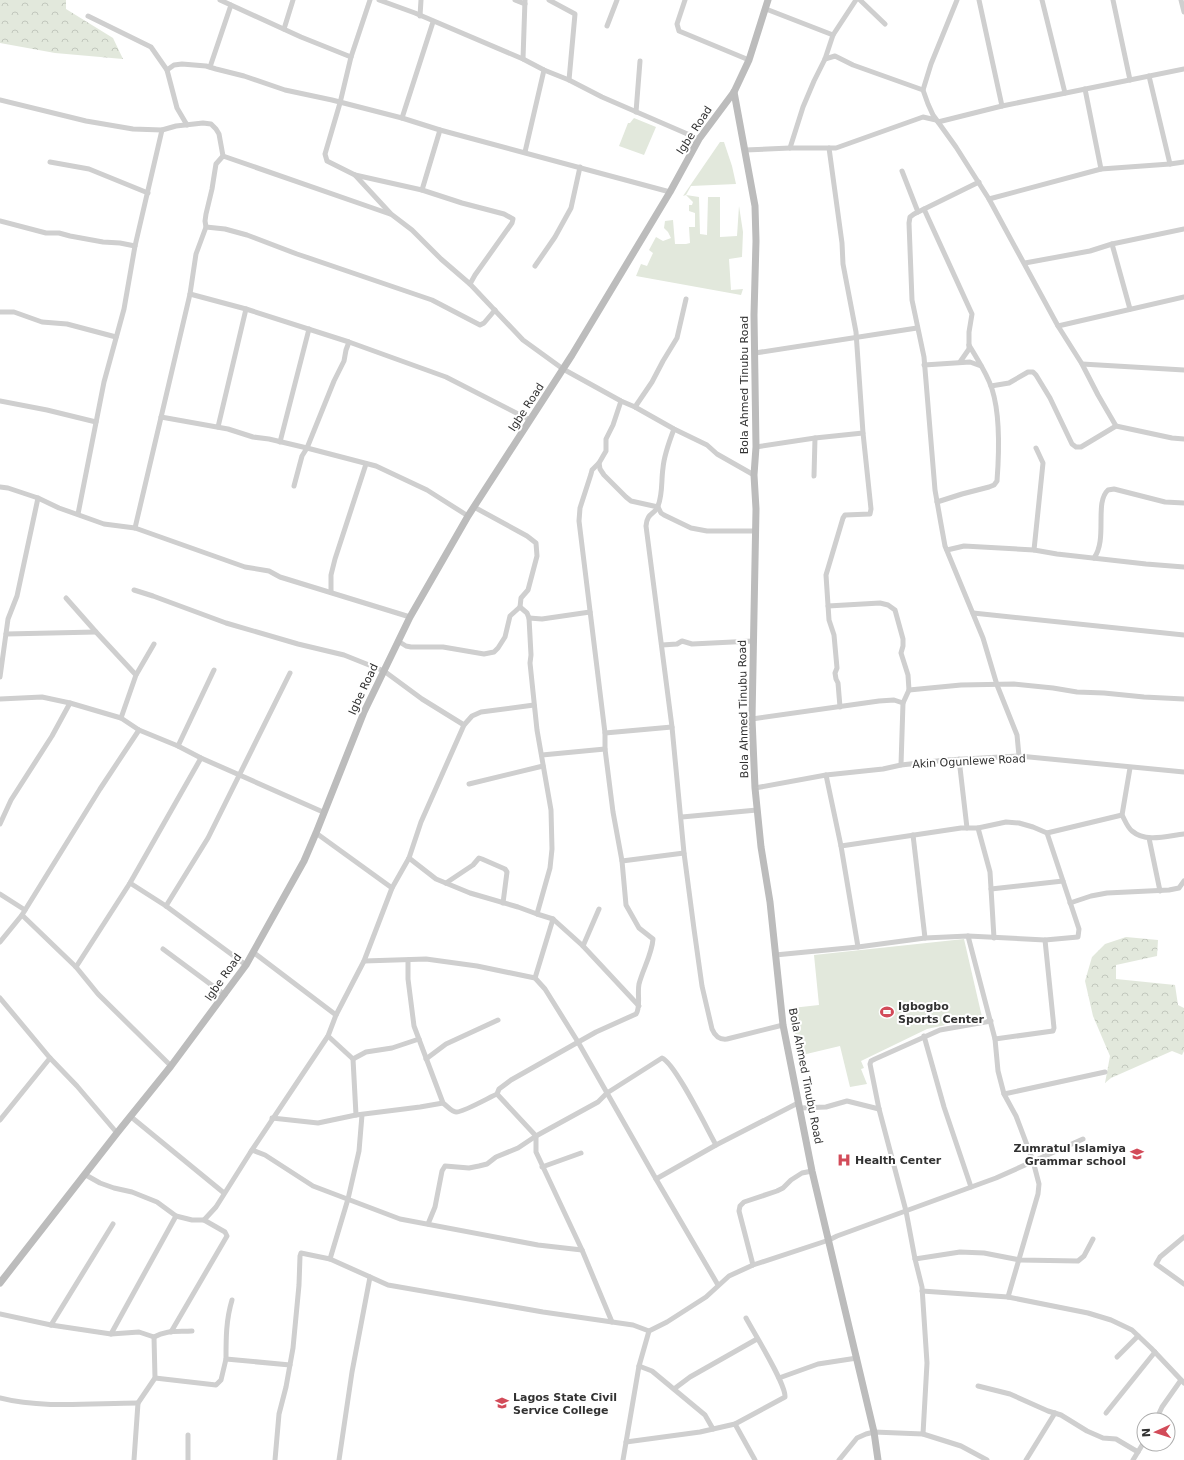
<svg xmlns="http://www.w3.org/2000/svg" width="1184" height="1460" viewBox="0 0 1184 1460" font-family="'DejaVu Sans',sans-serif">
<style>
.grass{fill:#e2e8dc}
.forest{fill:url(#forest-crowns)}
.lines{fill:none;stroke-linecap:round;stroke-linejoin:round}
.street{stroke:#cfcfcf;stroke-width:5}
.secondary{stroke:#bcbcbc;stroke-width:7}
.labels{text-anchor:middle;stroke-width:4;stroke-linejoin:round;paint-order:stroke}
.street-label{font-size:11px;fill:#323232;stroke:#fff}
.poi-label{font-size:11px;font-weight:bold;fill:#323232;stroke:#fff;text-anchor:start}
</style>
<defs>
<pattern id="forest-crowns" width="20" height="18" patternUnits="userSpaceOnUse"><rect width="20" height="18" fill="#e2e8dc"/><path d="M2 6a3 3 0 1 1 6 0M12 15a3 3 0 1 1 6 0" fill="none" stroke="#c2c7bd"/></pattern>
</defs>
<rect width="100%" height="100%" fill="#fff"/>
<!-- grass -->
<g class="grass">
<polygon points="634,118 656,127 644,155 619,146 628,123 630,123"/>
<polygon points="720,142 724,142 732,166 736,184 691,186 686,195 699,197 700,234 707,235 708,197 720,197 720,237 737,236 739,206 743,232 742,257 729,259 731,290 743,289 741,295 636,276 641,264 647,266 653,253 649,250 656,237 663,241 671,238 668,232 664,228 665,221 673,220 675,244 686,244 690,243 689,227 695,227 695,213 689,211 689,205 692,205 693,202 686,195 683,196"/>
<polygon points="964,939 982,1017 927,1029 861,1061 864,1068 861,1069 867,1084 850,1087 840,1046 798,1056 792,1008 819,1005 814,955"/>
</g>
<!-- forest -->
<g class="forest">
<polygon points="0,0 66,0 66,9 113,38 123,59 55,53 0,43"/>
<polygon points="1126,937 1158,940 1157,956 1116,965 1116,979 1175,985 1178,1005 1184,1008 1184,1051 1182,1055 1172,1051 1111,1078 1105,1083 1110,1056 1093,1016 1085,981 1092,957 1105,944"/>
</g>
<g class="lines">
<!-- street -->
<g class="street">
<polyline points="220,0 301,37 351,57"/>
<polyline points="370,0 351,57 340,103 325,154 327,161 355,175 422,190 462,203 504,214 513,219 512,223 475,275 470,284"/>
<polyline points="379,0 415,13 523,59 544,70 569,80 602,97 699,139"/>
<polyline points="515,0 525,4"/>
<polyline points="549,0 575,14 569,80"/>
<polyline points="685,0 677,24 679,31 749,60"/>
<polyline points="860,0 885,24"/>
<polyline points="957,0 931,64 923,90 928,104 933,115 956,147 989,199 1058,326 1082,364 1098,395 1116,426"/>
<polyline points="979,0 1002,106"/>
<polyline points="1042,0 1065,93"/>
<polyline points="1113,0 1130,80"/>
<polyline points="1181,0 1184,12"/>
<polyline points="766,9 833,35"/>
<polyline points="88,16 151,47 167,70 177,108 187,125"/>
<polyline points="420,16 421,0"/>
<polyline points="607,26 617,0"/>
<polyline points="284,29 293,0"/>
<polyline points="523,59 525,0"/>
<polyline points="825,59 835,56 853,65 923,90"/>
<polyline points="210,67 231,5"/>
<polyline points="167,70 174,65 182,64 206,66 216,69 244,76 285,90 332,100 402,118 440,130 670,192"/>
<polyline points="1149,76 1170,164"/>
<polyline points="1085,89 1101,169"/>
<polyline points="0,100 86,121 133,129 162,130 176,126 203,123 211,124 216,129 219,134 223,156 216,164 215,170 212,189 206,214 205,221 206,227 196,254 190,294 135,528"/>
<polyline points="636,112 640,61"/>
<polyline points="402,118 433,22"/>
<polyline points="938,122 1002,106 1184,69"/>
<polyline points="790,148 803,107 814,81 825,59 833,35 856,0"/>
<polyline points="829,148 842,243 843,264 856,332 863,433 871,509 870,514 845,515 843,518 826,575 829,620 834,635 837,668 835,673 836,679 838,683 840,707"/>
<polyline points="745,150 790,148 836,148 923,117 936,120"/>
<polyline points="525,152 544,70"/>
<polyline points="223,156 390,214"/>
<polyline points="50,162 89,169 148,193"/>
<polyline points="902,171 918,212"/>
<polyline points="355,175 391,214 412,230 441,259 470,284 523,340 563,369 621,401 635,407 674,429 707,445 717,454 754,475"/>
<polyline points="979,182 914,214 910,217 909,223 912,300 924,357 935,490 941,524 945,546 983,638 997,685 1017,735 1019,756"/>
<polyline points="422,190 440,130"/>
<polyline points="989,199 1101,169 1170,164 1184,162"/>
<polyline points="924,209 972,314 969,332 969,349 960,362"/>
<polyline points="0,221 46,233 59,233 70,236 103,242 120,243 135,246"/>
<polyline points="206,227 225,229 247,235 297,254 432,300 480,325 484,323 495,310"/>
<polyline points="1112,244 1130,309"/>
<polyline points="1025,263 1090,251 1112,244 1184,229"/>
<polyline points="535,266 555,237 571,208 580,167"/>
<polyline points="190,294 246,309 349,342 446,377 530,420"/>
<polyline points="0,312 14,312 42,322 67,324 116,337"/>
<polyline points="1058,326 1184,297"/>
<polyline points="755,353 917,328"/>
<polyline points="1082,364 1184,370"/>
<polyline points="924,365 970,362 981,366"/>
<polyline points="991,386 1009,383 1028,372 1033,372 1036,375 1050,398 1072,444 1076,447 1081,447 1116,426 1172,438 1184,439"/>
<polyline points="0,401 47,410 96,422"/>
<polyline points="635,407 652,382 663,361 677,338 686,299"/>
<polyline points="161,417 228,429 253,437 269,439 307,448 376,466 427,490 468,516"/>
<polyline points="218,427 246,309"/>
<path d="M674 429C669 442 664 455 663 468 661 481 663 493 658 506 655 515 647 512 646 526L672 727 684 853 694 929 702 986 712 1029C715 1036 719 1040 727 1039L783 1025"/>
<polyline points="280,442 309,329"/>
<polyline points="756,447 815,438 863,433"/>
<polyline points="599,463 600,469 604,475 626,497 631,501 658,507 661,513 664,515 691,528 707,531 754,531"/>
<polyline points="814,476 815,438"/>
<polyline points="294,486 302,456 307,448 334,381 344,361 346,350 349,342"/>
<polyline points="0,487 8,488 38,498 59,508 104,524 135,528 245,567 269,571 280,577 410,617"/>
<path d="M937 502 962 494 989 487 994 485 997 481C999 455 1000 414 992 389 987 373 977 359 969 345"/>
<polyline points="474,507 527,536 536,543 537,556 528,590 521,598 520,607 527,613 529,618 531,655 530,663 537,730 551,810 552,849 550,868 537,914 553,919"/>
<polyline points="78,514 104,382 124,309 135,246 162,130"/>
<polyline points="947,550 964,546 1034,550 1057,554 1146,564 1184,567"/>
<polyline points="1034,550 1043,463 1036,448"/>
<path d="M1094 558C1108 539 1094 503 1108 490L1114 489 1165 502 1184 503"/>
<polyline points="134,590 153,596 226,623 298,644 344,655 384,671 422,699 464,725"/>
<polyline points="331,592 331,575 335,559 366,464"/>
<polyline points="66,598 96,632 136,675"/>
<polyline points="828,606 880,603 888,605 895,610 903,639 903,646 901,653 908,675 909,690 903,703 901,765"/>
<polyline points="973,613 1184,635"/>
<polyline points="529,618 542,619 590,612"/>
<polyline points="6,634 96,632"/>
<polyline points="398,641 406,646 411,647 443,647 484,654 494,652 498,648 505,637 510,616 520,607"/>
<polyline points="662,645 677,644 682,641 692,644 753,641"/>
<polyline points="0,677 8,619 17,596 38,498"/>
<polyline points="909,690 961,685 1014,684 1053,688 1077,692 1104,693 1144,697 1184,699"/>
<polyline points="0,699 42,697 70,703 121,718 139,730 178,746 201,758 323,812"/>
<polyline points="121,718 136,675 154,644"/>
<polyline points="752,719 879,701 894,700 903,703"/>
<polyline points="605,733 672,727"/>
<polyline points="178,746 214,670"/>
<polyline points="542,755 605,749"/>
<polyline points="959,759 967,828"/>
<path d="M1130 768 1122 815C1125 820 1127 827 1132 831 1146 843 1167 836 1184 834"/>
<polyline points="826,775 841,846 858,947"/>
<polyline points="469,784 543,766"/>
<polyline points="755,788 826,775 883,769 901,765 946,760 1019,756 1184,772"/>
<polyline points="682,817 757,810"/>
<polyline points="0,824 11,800 52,736 70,703"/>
<polyline points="978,828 990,872 994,938"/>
<polyline points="316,833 392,888"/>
<polyline points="913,835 925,938"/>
<polyline points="1149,838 1160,891"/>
<polyline points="841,846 961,828 978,828 1006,822 1019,823 1033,827 1047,833 1122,815"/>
<polyline points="409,858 436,879 470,893 518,907 537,914"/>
<polyline points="622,861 684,853"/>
<polyline points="130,883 166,906 246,965"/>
<polyline points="446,883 473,865 479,858 482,859 505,869 507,872 503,903"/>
<polyline points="991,889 1063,881"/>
<polyline points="0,894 25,910"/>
<polyline points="1070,903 1091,896 1107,893 1169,890 1179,888 1184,881"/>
<polyline points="166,906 208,838 290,673"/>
<polyline points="22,915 76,967 98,994 171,1066"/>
<polyline points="968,936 995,1039 998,1071 1004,1094 1016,1116 1033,1161 1039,1184 1038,1194 1008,1297"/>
<polyline points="0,942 22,915 100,789 139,730"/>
<polyline points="583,946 599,909"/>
<polyline points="163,949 225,995"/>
<polyline points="253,952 336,1015"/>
<polyline points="775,955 858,947 925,938 968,936 1045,940 1078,937 1079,929 1047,833"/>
<path d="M408 960V979L414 1026 443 1103C447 1106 452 1112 456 1112 462 1113 490 1097 497 1094L499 1089 511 1080 596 1032 636 1014C641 1007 637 994 639 984 643 969 652 954 653 939L639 928 626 905 622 861 613 812 605 749V733L579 521 580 508 591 474 592 470 599 463 606 451V439L613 425 621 401"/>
<polyline points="364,961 426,959 477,966 535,978 545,989 578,1042 656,1179 718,1285"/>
<polyline points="76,967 130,883 201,758"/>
<polyline points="535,978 553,919 583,946 639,1006"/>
<polyline points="0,998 50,1058 77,1086 117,1133"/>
<polyline points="328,1036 353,1059 356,1115"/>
<polyline points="924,1036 944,1107 971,1187"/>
<polyline points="995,1039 1053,1031 1054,1028 1045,940"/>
<polyline points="353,1059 366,1052 392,1048 419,1039"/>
<polyline points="426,1059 446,1044 498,1020"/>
<polyline points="497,1094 536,1136 536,1152 582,1250 612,1322"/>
<polyline points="1004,1094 1105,1072"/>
<polyline points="800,1108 826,1107 847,1101 879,1109"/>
<polyline points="130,1116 224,1193"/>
<polyline points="272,1118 318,1123 356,1115 420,1107 443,1103"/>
<polyline points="0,1120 50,1058"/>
<polyline points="252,1150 265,1155 313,1186 400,1219 538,1245 582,1250"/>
<polyline points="542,1167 581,1153"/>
<polyline points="84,1174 100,1183 114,1188 132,1192 157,1202 176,1216 192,1220 204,1220 216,1207 250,1153 328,1036 336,1015 364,961 392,888 409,858 421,822 464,725 472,716 481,712 534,705"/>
<polyline points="656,1179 716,1145 798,1103"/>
<path d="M428 1224 435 1207 442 1171 445 1166 469 1168 479 1166 487 1164 496 1157 518 1148 536 1136 598 1102 607 1093 662 1058C675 1063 707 1129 716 1145"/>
<polyline points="1184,1237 1160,1257 1156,1264 1184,1284"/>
<polyline points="330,1259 348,1199 359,1151 362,1115"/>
<polyline points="915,1259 960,1252 984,1253 1020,1260 1078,1261 1084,1256 1093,1239"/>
<polyline points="753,1265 739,1211 740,1206 744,1202 777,1191 783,1188 791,1180 802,1173 812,1171"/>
<polyline points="922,1291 1008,1297 1088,1313 1111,1320 1132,1330 1151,1348 1184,1383"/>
<path d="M0 1314 51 1325 111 1334 139 1332 154 1337C166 1330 178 1332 192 1331"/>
<polyline points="51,1325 113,1224"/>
<polyline points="171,1332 227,1236 225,1232 204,1220"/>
<polyline points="111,1334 176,1216"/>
<polyline points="1117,1357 1138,1336"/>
<path d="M226 1359C226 1338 226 1320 232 1300"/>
<polyline points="639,1366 652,1371 705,1415 713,1429"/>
<polyline points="155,1378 216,1385 221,1380 226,1359 290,1365"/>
<polyline points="779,1378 818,1364 857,1358"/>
<polyline points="978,1386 1010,1394 1048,1411 1061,1415 1087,1431 1103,1438 1116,1439 1138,1452"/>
<polyline points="674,1389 690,1377 757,1339"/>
<path d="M0 1398C42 1409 95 1403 138 1403"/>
<polyline points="1106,1413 1155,1352"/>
<polyline points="1156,1420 1162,1407 1181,1380"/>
<polyline points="735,1424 755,1460"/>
<polyline points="923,1434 927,1363 922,1287 915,1259 906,1211 879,1109 870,1064 871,1061 875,1059 940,1030 991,1021"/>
<path d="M626 1442 700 1432 735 1424 785 1397C786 1384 754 1333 746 1318"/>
<polyline points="134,1460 138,1403 155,1378 154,1337"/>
<polyline points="188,1460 188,1435"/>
<polyline points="275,1460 279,1414 286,1387 293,1348 299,1285 300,1256 301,1253 330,1259 388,1285 543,1312 633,1325 649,1331"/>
<polyline points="339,1460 352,1372 370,1277"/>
<polyline points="623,1460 639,1366 649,1331 667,1322 706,1297 729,1276 753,1265 829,1240 837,1236 996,1178 1083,1139"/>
<polyline points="839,1460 857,1438 866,1434 874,1432 923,1434 961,1446 987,1460"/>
<polyline points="1026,1460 1055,1413"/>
<polyline points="1133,1460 1144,1442"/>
</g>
<!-- secondary -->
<g class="secondary">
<polyline points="734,92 755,206 756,241 754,315 756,447 754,475 756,509 752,719 755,788 761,847 770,902 783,1025 812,1171 874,1432 878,1460"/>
<polyline points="0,1283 117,1133 171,1066 246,965 304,861 316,833 364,712 410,617 468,516 572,355 670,192 699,139 734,92 749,60 768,0"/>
</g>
</g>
<!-- icons -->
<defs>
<g id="stadium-bare" transform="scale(1.08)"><path d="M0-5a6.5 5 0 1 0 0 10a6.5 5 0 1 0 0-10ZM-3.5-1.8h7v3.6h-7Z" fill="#d24b59" stroke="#fff" stroke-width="2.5" paint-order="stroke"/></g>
<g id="school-bare" transform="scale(1.08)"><path d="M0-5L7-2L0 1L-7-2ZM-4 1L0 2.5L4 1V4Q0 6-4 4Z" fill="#d24b59" stroke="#fff" stroke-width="2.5" paint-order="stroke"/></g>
<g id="hospital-bare" transform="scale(1.08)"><path d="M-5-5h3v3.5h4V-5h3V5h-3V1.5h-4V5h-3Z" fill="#d24b59" stroke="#fff" stroke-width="2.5" paint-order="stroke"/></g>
</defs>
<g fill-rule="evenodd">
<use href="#stadium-bare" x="887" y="1012"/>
<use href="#school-bare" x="1137" y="1154"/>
<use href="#hospital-bare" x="844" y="1160"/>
<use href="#school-bare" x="502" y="1403"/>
</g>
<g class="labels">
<!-- street labels -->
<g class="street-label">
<text transform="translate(694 130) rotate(-57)" y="4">Igbe Road</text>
<text transform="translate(744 385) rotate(-90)" y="4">Bola Ahmed Tinubu Road</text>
<text transform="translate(526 407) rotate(-57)" y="4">Igbe Road</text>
<text transform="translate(363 689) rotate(-65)" y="4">Igbe Road</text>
<text transform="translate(743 709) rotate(-91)" y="4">Bola Ahmed Tinubu Road</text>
<text transform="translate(969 761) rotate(-3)" y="4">Akin Ogunlewe Road</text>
<text transform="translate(223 977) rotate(-55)" y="4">Igbe Road</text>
<text transform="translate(806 1076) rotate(79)" y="4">Bola Ahmed Tinubu Road</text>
</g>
<!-- poi labels -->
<g class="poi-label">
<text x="898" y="1010">Igbogbo<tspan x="898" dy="13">Sports Center</tspan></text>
<text x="1126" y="1152" text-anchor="end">Zumratul Islamiya<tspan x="1126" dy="13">Grammar school</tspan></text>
<text x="855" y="1164">Health Center</text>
<text x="513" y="1401">Lagos State Civil<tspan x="513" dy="13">Service College</tspan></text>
</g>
</g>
<!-- north arrow -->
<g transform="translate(1156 1432) rotate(267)"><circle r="19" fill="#ffffff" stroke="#adadad"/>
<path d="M0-3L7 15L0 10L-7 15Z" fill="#d24b59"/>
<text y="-6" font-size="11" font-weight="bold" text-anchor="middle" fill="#323232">N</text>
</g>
</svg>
